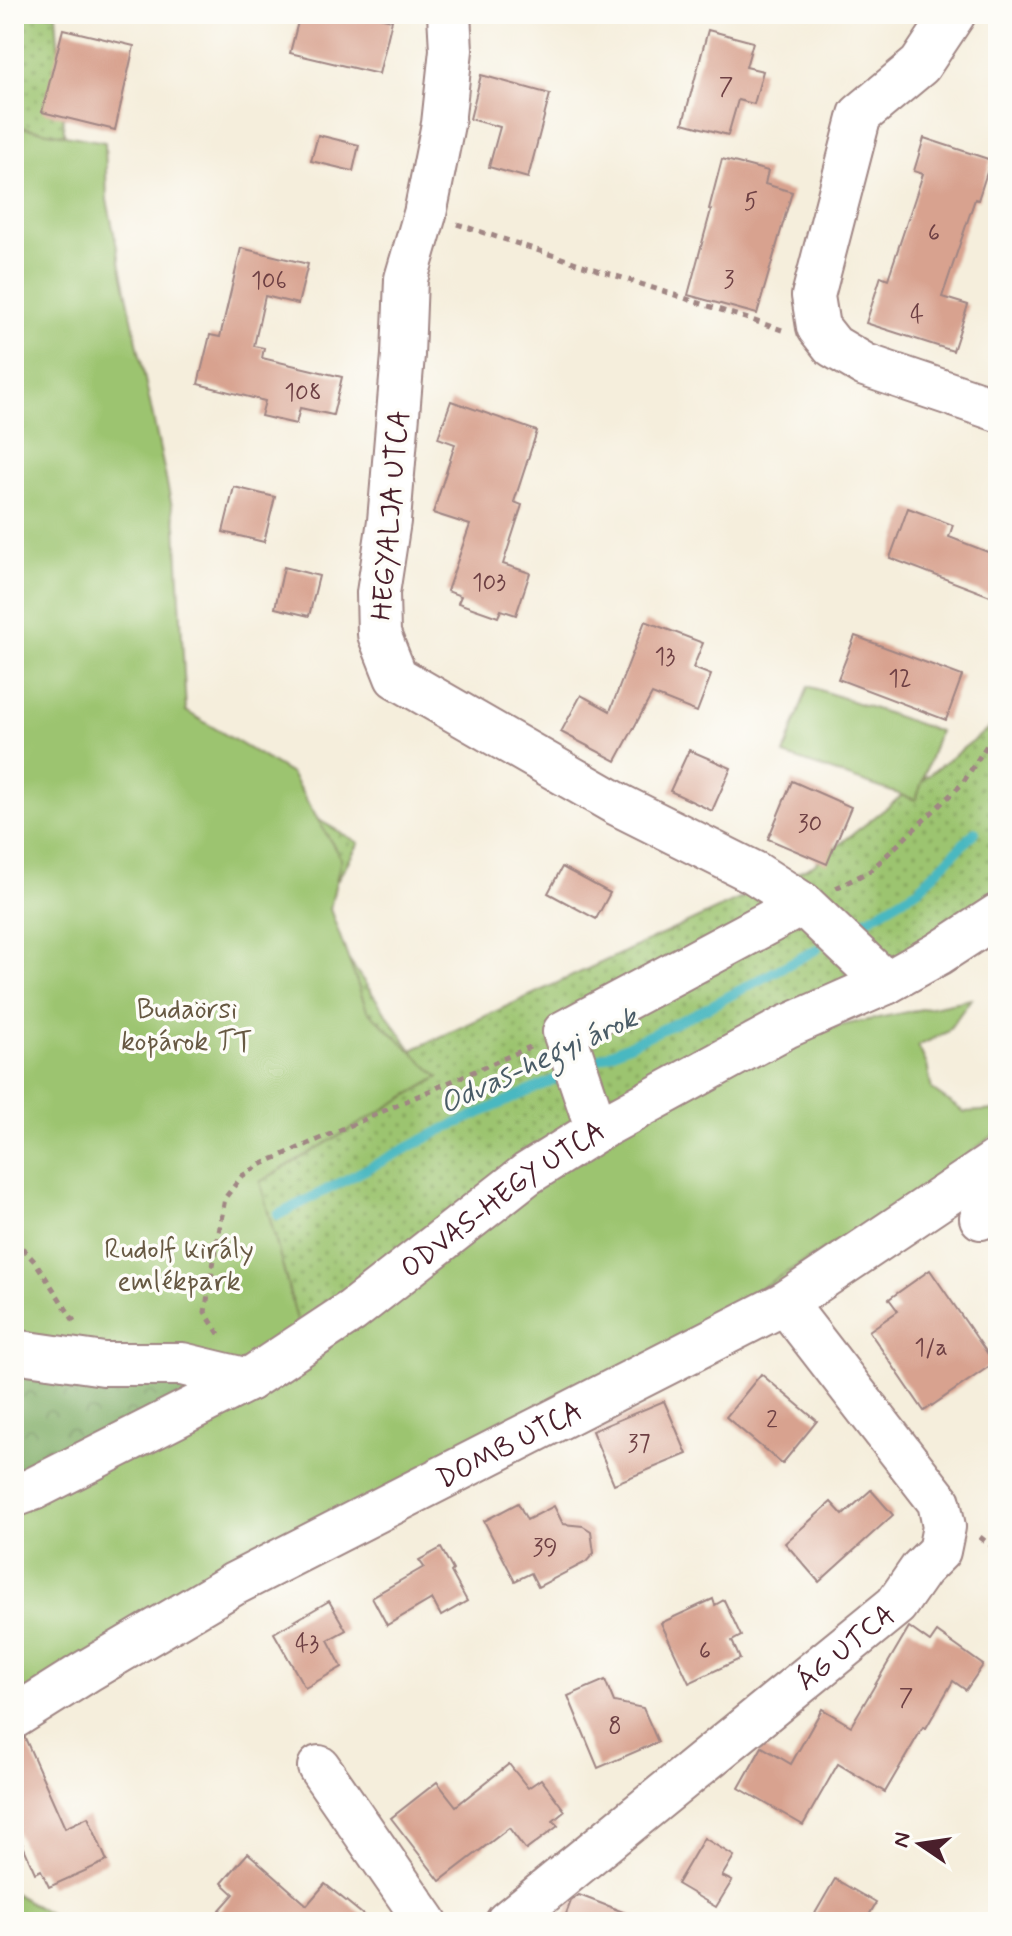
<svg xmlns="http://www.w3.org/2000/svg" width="1012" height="1936" viewBox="0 0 1012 1936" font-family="Mynerve,sans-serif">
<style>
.grass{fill:url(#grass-dots);stroke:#73724d;stroke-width:2}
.forest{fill:url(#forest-crowns);stroke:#646446;stroke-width:2}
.park{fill:#9cc46f;stroke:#73724d;stroke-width:2}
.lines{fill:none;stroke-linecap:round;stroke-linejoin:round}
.stream{stroke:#49b8c1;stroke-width:10}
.building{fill:#d8a28f}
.minor-casing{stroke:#a08684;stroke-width:46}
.path{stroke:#a08684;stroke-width:5;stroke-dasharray:6 6;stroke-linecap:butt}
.minor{stroke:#fff;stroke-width:42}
.labels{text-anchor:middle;stroke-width:7;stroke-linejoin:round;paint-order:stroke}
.number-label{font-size:24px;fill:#6e4044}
.street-label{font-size:28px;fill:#4a1f2b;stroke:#fdfcf7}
.park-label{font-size:28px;fill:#675943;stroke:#fdfcf7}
.water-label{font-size:30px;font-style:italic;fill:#4a5c67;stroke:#fdfcf7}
</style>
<defs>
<pattern id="grass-dots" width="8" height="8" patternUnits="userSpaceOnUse" patternTransform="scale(2)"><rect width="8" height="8" fill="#9cc46f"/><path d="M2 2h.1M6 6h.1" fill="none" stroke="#819f5b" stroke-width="1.8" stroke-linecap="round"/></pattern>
<pattern id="forest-crowns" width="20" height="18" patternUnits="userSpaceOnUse" patternTransform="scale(2)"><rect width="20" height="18" fill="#7daa62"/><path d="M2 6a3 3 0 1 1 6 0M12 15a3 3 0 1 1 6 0" fill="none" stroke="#688a51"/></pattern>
</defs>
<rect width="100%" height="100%" fill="#fdfcf7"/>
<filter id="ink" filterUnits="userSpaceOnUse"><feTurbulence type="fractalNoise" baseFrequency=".0125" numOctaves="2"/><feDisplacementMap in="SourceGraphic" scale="16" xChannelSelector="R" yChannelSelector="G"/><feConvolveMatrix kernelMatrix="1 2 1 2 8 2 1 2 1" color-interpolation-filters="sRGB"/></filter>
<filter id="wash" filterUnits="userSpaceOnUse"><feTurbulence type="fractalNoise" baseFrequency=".006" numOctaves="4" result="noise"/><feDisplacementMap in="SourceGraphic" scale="32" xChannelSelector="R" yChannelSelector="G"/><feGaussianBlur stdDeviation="1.8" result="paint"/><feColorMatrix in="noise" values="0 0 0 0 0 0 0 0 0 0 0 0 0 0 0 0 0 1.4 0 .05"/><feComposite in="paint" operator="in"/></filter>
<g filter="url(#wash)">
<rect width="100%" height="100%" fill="#f5eedc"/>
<!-- grass -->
<polygon class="grass" points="14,14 56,14 103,696 359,843 317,915 412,1050 813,865 993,725 998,730 998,915 786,1027 856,1255 785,1303 14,1496"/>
<!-- forest -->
<polygon class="forest" points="14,1351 248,1380 14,1496"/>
<!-- park -->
<g class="park">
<polygon points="14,126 105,142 107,200 176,526 186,711 291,774 341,859 330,909 367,1010 439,1077 260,1182 303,1342 248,1380 28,1354 14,1312"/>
<polygon points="808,686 939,731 916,800 784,755"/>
<polygon points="971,999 947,1032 918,1046 927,1065 932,1090 964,1112 998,1110 998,1132 917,1193 574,1401 14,1701 14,1495 69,1479 565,1147 760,1042"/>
<polygon points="14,1893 63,1922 14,1922"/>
</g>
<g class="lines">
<!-- stream -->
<g class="stream">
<polyline points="996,807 998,805"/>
<polyline points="860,924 919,889 975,832"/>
<polyline points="586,1065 703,1010 817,949"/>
<polyline points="278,1215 440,1131 567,1074"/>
</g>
</g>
<g id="blocks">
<!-- building -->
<g class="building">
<polygon points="300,14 366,14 392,20 379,74 290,53"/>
<polygon points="63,29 134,46 115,130 42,112"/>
<polygon points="708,30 753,42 746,67 763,71 754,104 738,100 728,135 683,123"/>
<polygon points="481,75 550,94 528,178 489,167 500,127 470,119"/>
<polygon points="318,135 359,145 353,171 311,161"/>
<polygon points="924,138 991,160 978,200 975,199 942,297 968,305 953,351 866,323 881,276 888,279 923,174 914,171"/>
<polygon points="722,159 768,171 765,184 792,192 757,314 688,295 711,210 709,209"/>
<polygon points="241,248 308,264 298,304 265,296 254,346 264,348 262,358 342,377 333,415 300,408 296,424 261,416 265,401 198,384 210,335 220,337"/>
<polygon points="451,401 537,431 514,502 522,505 503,564 530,573 516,615 501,610 498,617 458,603 461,596 447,591 470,525 433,513 455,444 438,438"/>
<polygon points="234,487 275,497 264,542 223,532"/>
<polygon points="908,508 953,525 949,537 998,556 998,574 990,596 890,558"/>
<polygon points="284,567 319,576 309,616 275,608"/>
<polygon points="645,621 703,643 693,668 711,675 697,712 652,694 616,761 561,732 581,695 610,711"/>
<polygon points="855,636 962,676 946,720 838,679"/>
<polygon points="689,750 731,768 712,811 670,791"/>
<polygon points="792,781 851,807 827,864 768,839"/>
<polygon points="562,867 610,893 596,919 548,893"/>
<polygon points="930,1270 994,1363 924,1411 869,1331 898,1311 889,1299"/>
<polygon points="761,1374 817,1421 782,1464 726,1417"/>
<polygon points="664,1401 687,1454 614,1484 592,1431"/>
<polygon points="871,1490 893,1515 819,1582 785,1543 831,1502 843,1515"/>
<polygon points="518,1503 527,1520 554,1506 563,1524 583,1526 591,1531 594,1553 586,1562 538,1587 531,1573 515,1581 484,1521"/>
<polygon points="441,1548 453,1570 451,1572 467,1601 441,1616 432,1599 387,1625 372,1597 424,1567 419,1560"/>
<polygon points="713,1599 715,1605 724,1600 741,1636 732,1641 740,1659 689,1683 661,1623"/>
<polygon points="329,1601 346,1630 328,1640 342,1667 305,1688 274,1633"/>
<polygon points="909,1627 930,1642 937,1632 983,1665 966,1690 953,1681 926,1728 923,1727 885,1792 838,1764 803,1825 739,1788 762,1747 791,1764 822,1709 851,1726"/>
<polygon points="605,1680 614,1702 643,1708 658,1742 598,1768 568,1696"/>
<polygon points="25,1738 65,1828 88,1817 107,1861 49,1887 41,1870 35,1873 14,1825 14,1741"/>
<polygon points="509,1764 528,1788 541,1779 565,1811 553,1821 558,1826 526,1850 509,1828 440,1881 391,1818 437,1782 456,1806"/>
<polygon points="704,1838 734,1856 722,1876 732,1881 716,1907 677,1884"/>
<polygon points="248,1853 307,1905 325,1884 372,1922 209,1922 234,1894 222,1883"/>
<polygon points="835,1879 876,1903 865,1922 810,1922"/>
<polygon points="579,1895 644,1920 644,1922 563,1922 571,1901"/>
</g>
</g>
</g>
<g filter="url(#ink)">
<use href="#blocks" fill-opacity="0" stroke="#a08684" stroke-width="2"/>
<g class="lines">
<!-- minor casing -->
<g class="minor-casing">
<g id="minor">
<polyline points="449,14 451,50 443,124 425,214 406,279 403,355 389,521 378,593 379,634 396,677 617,804 755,873 803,904 886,983"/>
<polyline points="954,14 920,65 860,115 813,296 818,327 833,346 865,365 998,410"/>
<polyline points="597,1130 564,1032 803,904"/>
<polyline points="981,1218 998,1206"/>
<polyline points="14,1351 104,1364 182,1364 248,1380"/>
<path id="s1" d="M14 1496 33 1489 248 1380 352 1311 527 1174 597 1130 786 1027 886 983 938 954 998 915"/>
<path id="s2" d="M14 1717 87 1671 234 1584 785 1303 998 1160"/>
<polyline points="319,1767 426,1922"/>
<path id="s3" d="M507 1922 896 1605 921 1569 939 1551 944 1527 939 1502 785 1303"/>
</g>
</g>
<!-- path -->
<g class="path">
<polyline points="457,224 782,330"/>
<polyline points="836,888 870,871 962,784 998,728"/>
<polyline points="14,1239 36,1263 76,1324"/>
<polyline points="219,1334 205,1312 225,1198 242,1176 262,1164 530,1047"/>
<polyline points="980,1537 998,1551"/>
</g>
<!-- minor -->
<use href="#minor" class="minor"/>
</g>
</g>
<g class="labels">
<!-- number labels -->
<g class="number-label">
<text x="726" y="94">7</text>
<text x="751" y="209">5</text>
<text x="934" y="240">6</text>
<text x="729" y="287">3</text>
<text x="269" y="288">106</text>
<text x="917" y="322">4</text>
<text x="303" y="400">108</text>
<text x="489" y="590">103</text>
<text x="665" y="664">13</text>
<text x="900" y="686">12</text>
<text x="810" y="831">30</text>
<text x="931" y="1355">1/a</text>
<text x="772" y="1427">2</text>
<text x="639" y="1451">37</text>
<text x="545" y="1555">39</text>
<text x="307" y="1651">43</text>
<text x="705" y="1658">6</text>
<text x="906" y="1705">7</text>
<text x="615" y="1733">8</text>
</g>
<!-- street labels -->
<g class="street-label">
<text transform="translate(389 515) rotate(-85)" y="10">HEGYALJA UTCA</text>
<text dy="10" stroke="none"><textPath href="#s1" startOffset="574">ODVAS-HEGY UTCA</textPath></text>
<text dy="10" stroke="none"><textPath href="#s2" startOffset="566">DOMB UTCA</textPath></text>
<text dy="10" stroke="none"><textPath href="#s3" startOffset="436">ÁG UTCA</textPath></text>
</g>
<!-- park labels -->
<g class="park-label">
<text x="187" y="1018">Budaörsi<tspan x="187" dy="32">kopárok TT</tspan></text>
<text x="179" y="1258">Rudolf király<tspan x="179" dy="32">emlékpark</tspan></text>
</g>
<!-- water labels -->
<g class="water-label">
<text transform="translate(538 1060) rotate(-25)" y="10">Odvas-hegyi árok</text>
</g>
</g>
<!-- margin -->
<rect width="1012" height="1936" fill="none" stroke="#fdfcf7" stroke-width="48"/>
<!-- north arrow -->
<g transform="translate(920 1844) rotate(283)" stroke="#fdfcf7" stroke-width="6" paint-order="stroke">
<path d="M0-6L14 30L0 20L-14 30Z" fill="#4a1f2b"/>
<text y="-12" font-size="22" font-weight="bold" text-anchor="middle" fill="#4a1f2b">N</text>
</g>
</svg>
